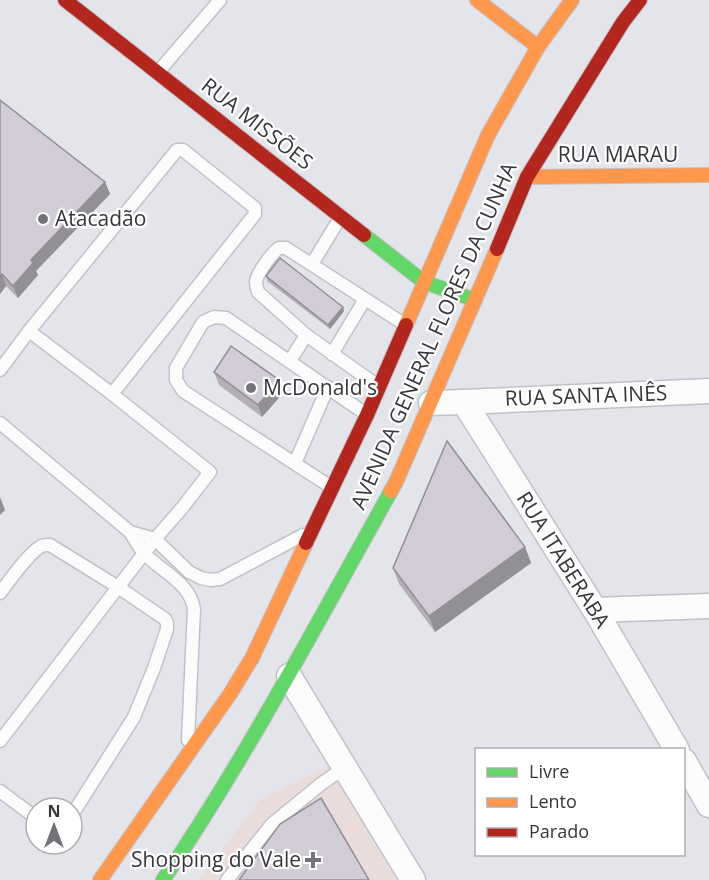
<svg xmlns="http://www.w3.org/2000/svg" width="709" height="880" viewBox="0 0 709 880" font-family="'Open Sans',sans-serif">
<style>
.commercial{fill:#e9dcda}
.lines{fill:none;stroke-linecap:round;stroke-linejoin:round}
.lane-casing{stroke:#c1c2c7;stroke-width:15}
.street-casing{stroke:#c1c2c7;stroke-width:27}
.fast-casing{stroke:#c1c2c7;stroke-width:16}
.slow-casing{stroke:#c1c2c7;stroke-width:16}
.jam-casing{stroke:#c1c2c7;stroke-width:16}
.lane{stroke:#fbfbfc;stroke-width:12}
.street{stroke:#fbfbfc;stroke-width:24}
.fast{stroke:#63d668;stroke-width:14}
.slow{stroke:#ff974d;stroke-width:14}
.jam{stroke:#b3261e;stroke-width:14}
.wall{fill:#b4afb7}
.shaded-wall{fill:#928f95}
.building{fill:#d1ccd5;stroke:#928f95;stroke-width:1.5}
.poi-dot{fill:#737479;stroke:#fff;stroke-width:2}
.labels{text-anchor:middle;stroke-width:4.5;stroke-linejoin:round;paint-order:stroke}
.street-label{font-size:21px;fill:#36373b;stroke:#fff}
.poi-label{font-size:21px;fill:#36373b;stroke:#fff;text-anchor:start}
</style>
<rect width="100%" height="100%" fill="#e4e5eb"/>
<!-- commercial -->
<polygon class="commercial" points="328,766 396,880 199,880 260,800"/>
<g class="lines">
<!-- lane casing -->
<g class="lane-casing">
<g id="lane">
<polyline points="158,72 220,0"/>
<polyline points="312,264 340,218"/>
<polyline points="29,331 112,394"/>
<polyline points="332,354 365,299"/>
<polyline points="290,361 306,335"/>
<polyline points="0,370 29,331 177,150 183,150 255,208 255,214 112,394 210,472 182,508 155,539 0,741"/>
<path d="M378 386 306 335 258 292C257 288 256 286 256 282 257 273 272 253 279 248H286L404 324"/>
<path d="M0 423 130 532C134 538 138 546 143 552 160 571 190 582 194 609L188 740"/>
<polyline points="295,463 328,387"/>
<polyline points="331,487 183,391 176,380 176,368 203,322 214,317 226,318 366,414"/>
<polyline points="130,532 155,539 189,572 201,578 211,580 220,579 303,535"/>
<path d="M0 593C10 580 27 555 40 547 44 544 46 545 50 545L118 587 165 619 167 623V629L154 668 134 717 72 815"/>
<polyline points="0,791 36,818"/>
<polyline points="227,880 272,824 321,784 344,768"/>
</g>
</g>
<!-- street casing -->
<g class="street-casing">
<g id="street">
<polyline points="464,402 709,391"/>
<polyline points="431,403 464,402 595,610 677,750"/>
<polyline points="595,610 709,606"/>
<polyline points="289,676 413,880"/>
<polyline points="684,761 709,805"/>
</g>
</g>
<!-- fast casing -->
<g class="fast-casing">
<g id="fast">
<polyline points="364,235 424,282 475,300"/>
<path d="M163 880C247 756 318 622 391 491"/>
</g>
</g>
<!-- slow casing -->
<g class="slow-casing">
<g id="slow">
<polyline points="477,0 538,47"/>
<polyline points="527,177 709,175"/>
<polyline points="406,325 488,135 538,47 572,0"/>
<polyline points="391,491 396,482 497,249"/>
<polyline points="100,880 230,694 252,658 306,543"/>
</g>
</g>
<!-- jam casing -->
<g class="jam-casing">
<g id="jam">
<polyline points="65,0 364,235"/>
<polyline points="497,249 527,177 623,22 640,0"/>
<polyline points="306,543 367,415 406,325"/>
</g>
</g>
<!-- lane -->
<use href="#lane" class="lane"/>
<!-- street -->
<use href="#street" class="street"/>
<!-- fast -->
<use href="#fast" class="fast"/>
<!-- slow -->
<use href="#slow" class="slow"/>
<!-- jam -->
<use href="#jam" class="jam"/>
</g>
<!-- wall -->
<g class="wall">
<polygon points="0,100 105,182 110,194 36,271 38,275 18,298 6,286 0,294"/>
<polygon points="266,276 344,311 330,329 267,281"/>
<polygon points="214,372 284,392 262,417 219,385"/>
<polygon points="525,547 531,563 435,632 399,584 393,568"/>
</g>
<!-- shaded-wall -->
<g class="shaded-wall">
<polygon points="105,182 110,194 36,271 38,275 18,298 13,286 31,260"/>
<polygon points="2,274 6,286 0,294 0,276"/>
<polygon points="343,307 344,311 330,329 328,325"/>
<polygon points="279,380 284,392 262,417 258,405"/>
<polygon points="0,497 5,510 0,515"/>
<polygon points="525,547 531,563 435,632 429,616"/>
</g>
<!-- building -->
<g class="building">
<polygon points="0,100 105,182 31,260 33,263 13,286 2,274 0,276"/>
<polygon points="280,258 343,307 328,325 266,276"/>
<polygon points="231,346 279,380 258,405 214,372"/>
<polygon points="447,441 525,547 429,616 393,568"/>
<polygon points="321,798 369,880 239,880 280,824"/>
</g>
<!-- markers -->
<g class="poi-dot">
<circle cx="43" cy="219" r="6"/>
<circle cx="251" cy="388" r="6"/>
<path d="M310 851h6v6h6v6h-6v6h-6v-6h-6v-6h6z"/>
</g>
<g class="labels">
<!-- street labels -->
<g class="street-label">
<text transform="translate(257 124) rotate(38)" y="7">RUA MISSÕES</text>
<text x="618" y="162">RUA MARAU</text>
<text transform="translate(434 336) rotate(-66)" y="7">AVENIDA GENERAL FLORES DA CUNHA</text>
<text transform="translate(586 396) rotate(-2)" y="7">RUA SANTA INÊS</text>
<text transform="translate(563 560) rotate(58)" y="7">RUA ITABERABA</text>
</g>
<!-- poi labels -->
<g class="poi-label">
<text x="55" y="226">Atacadão</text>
<text x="263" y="395">McDonald's</text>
<text x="301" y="867" text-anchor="end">Shopping do Vale</text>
</g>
</g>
<!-- legend -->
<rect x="475" y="748" width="210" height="108" fill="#ffffff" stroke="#afafb1" stroke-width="1.5"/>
<rect x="487" y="768" width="30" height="9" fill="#63d668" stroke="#afafb1" stroke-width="1.5"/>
<text x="529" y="778" font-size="18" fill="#36373b">Livre</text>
<rect x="487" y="798" width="30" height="9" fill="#ff974d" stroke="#afafb1" stroke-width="1.5"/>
<text x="529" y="808" font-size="18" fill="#36373b">Lento</text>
<rect x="487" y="828" width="30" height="9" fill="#b3261e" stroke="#afafb1" stroke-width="1.5"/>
<text x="529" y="838" font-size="18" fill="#36373b">Parado</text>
<!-- north arrow -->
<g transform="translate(54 826)"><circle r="28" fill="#ffffff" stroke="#afafb1" stroke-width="1.5"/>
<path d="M0-4.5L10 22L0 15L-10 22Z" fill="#737479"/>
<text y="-9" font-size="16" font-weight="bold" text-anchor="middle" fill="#36373b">N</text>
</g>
</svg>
